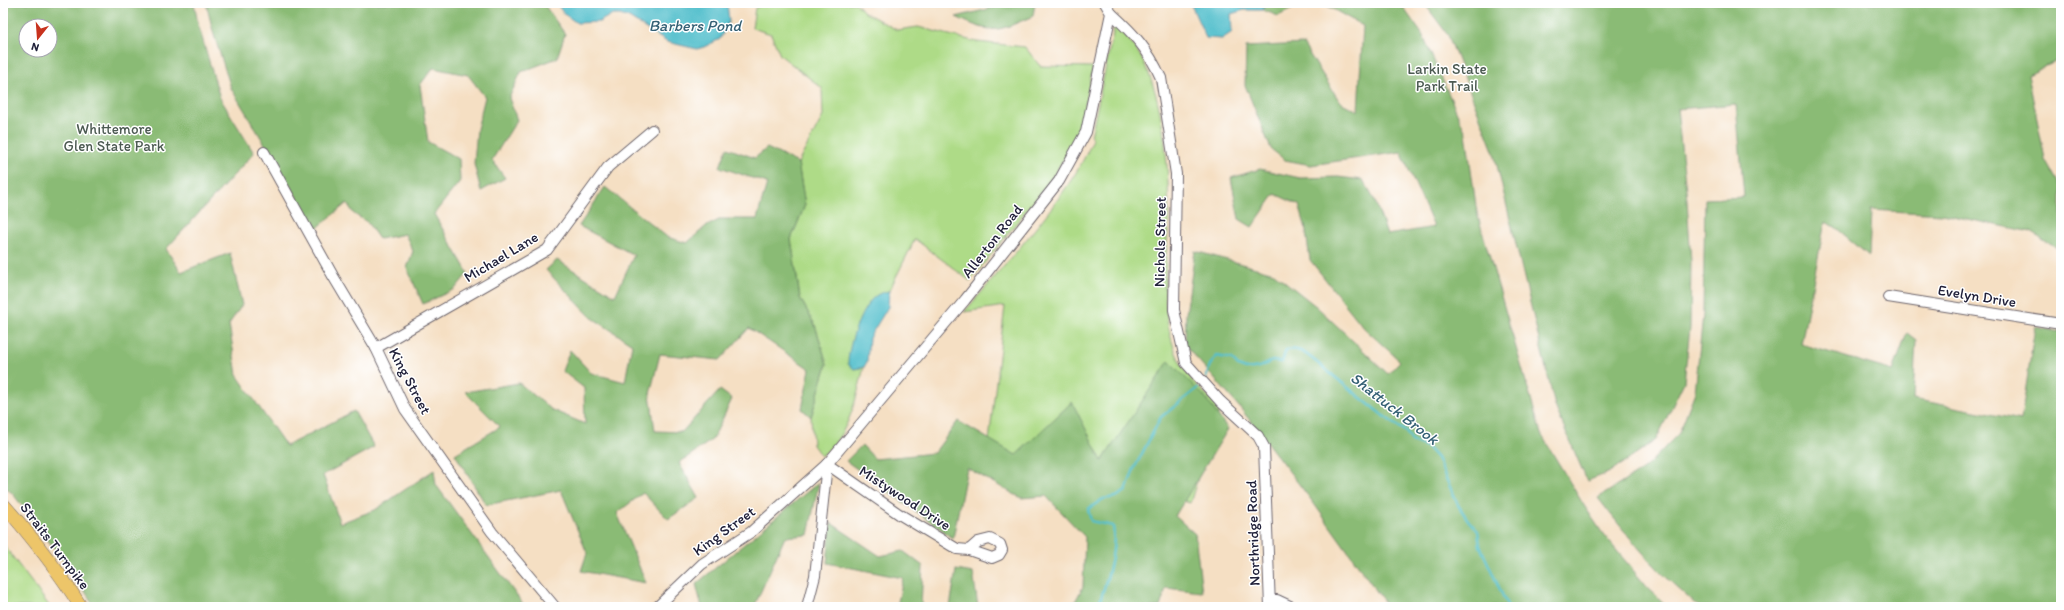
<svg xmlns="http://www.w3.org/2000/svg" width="2064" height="610" viewBox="0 0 2064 610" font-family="Itim,sans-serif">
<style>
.green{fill:#aedb87;stroke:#687e61}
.forest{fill:#8abb74;stroke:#566e58;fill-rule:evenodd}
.water{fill:#52bfcc;stroke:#3a7084}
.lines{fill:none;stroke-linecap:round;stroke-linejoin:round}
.stream{stroke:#52bfcc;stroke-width:2.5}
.minor-casing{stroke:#6c646b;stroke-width:12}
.major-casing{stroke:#6c646b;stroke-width:14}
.minor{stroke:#fff;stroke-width:10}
.major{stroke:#edc569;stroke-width:13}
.labels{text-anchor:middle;stroke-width:3;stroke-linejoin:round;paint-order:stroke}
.park-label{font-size:15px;fill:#4c5a52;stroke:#fff}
.street-label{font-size:15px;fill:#22223b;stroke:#fff}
.water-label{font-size:16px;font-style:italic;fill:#356175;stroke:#fff}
</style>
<rect width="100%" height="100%" fill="#fff"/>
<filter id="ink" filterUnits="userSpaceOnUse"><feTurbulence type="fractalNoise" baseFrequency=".025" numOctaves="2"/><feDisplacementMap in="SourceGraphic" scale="8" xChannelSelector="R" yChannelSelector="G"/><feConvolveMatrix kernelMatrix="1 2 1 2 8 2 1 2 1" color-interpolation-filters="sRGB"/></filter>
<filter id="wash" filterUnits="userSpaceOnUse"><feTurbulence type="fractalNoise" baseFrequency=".012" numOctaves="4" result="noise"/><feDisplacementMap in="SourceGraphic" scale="16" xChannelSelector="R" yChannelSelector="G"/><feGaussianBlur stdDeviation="0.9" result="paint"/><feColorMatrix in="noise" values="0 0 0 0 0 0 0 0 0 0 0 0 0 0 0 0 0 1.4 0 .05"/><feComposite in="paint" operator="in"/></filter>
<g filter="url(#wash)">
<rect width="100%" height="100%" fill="#f5dfc3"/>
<!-- green -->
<g class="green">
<path d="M769 3H856L864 12 897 30 918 27 977 42 1025 47 1040 66 1093 67 1079 133 1051 180 970 281 915 239 889 291 877 295 854 369 864 367C856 399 849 436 821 456L813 445 811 417 827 364 815 325 800 298 791 239 805 205 798 163 823 116 822 88 780 55 771 34 752 28 755 8Z"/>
<path d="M1115 24C1126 36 1137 48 1144 63 1166 106 1170 181 1168 229 1165 273 1160 319 1179 360 1188 379 1205 394 1220 408L1190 503 1153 492 987 458 1005 306 964 312C990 283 1015 254 1039 224 1059 198 1081 170 1093 139L1091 136Z"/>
<polygon points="3,544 50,607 3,607"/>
</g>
<!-- forest -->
<g class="forest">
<path d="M3 3H194L198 24 220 98 254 153 166 249 181 272 230 253 242 305 229 324 237 375 286 446 354 411 374 447 323 475 340 523 375 510 434 470 436 485 525 607H95L75 576 13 494 3 485ZM26 26H50V50H26Z"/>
<polygon points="206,3 543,3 565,34 557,58 521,72 509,98 517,120 492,160 505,178 481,191 474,164 477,129 485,97 468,75 433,68 420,85 428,142 459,159 460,181 434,214 468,273 455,289 423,304 407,268 413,251 405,234 379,239 367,222 354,214 347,203 316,229 231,88 214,35"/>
<path d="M996 3H1035L1033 16C996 32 994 35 956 17L996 7Z"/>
<polygon points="1265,3 1305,3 1278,16 1263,10"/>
<polygon points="1322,3 1400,3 1422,34 1466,133 1477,213 1541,434 1583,504 1603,534 1647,587 1668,607 1388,607 1312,501 1241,409 1185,345 1186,314 1195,251 1274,273 1317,307 1388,374 1400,361 1364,328 1310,260 1305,225 1299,205 1275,194 1252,227 1239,219 1231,178 1260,169 1300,178 1338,177 1363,180 1375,201 1387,235 1434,227 1401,152 1311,165 1285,160 1271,149 1245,85 1246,47 1303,44 1340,102 1358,111 1363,26"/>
<path d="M1424 3H2061V59L2028 75 2045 159 2061 188V251L2031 232 1943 214 1871 210 1869 256 1834 226 1825 222 1801 344 1893 371 1907 333 1916 340 1913 399 2021 420 2035 327 2061 332V607H1700C1660 576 1629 538 1598 498L1645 468 1679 433 1695 392 1703 315 1705 199 1744 197 1736 104 1677 109 1687 200 1691 262 1690 328 1684 382 1656 440 1608 473 1587 481 1555 406 1494 153 1448 35Z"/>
<polygon points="727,148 755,158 767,148 798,163 805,205 791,239 800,298 815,325 827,364 811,417 802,409 810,369 749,328 720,360 660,354 650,394 655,431 682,432 720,390 732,399 713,439 679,463 699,498 668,519 643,493 617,513 646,583 581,571 587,553 561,490 486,505 455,454 500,427 465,392 519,383 552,410 585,424 584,388 562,371 570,350 591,373 625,382 632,344 591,317 546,270 557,260 615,296 634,255 579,226 605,187 667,237 687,243 705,227 721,219 757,219 767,183 720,167"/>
<polygon points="1169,361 1203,395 1228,429 1175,516 1195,534 1202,592 1166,588 1160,607 1072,607 1083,587 1085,537 1046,496 1021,498 967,468 953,538 846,461 862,445 875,459 934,453 958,421 1016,455 1072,402 1102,461"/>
<polygon points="819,482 808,535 785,537 754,607 702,607 696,584"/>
<polygon points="831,523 880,556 903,551 923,566 921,607 897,607 903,578 827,563"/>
<polygon points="956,570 973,573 978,607 950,607"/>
</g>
<!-- water -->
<g class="water">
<polygon points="556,3 727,3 729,21 720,39 704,47 697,49 667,42 629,18 620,15 611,15 599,22 577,23 564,14"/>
<polygon points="1187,3 1265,3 1263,10 1244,10 1231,14 1232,32 1222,39 1206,38 1191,5"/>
<path d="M889 291 888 307 869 338 867 362 864 367 854 369 848 364C848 346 861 305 877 295 880 293 885 292 889 291Z"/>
</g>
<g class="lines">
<!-- stream -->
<g class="stream">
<path d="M1206 378 1210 365 1217 356 1232 359 1238 366 1246 369 1260 367 1272 361 1282 362 1286 350C1296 348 1302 351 1310 357L1381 414 1406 432 1412 441 1427 447 1437 458 1458 505 1468 520 1478 531 1480 546 1508 607"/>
<path d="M1098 607C1106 583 1117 551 1113 526L1091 521 1088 509 1103 499 1116 497 1126 491 1134 469 1161 417 1198 388"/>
</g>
</g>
</g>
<g filter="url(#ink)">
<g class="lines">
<!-- minor casing -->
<g class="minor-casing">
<g id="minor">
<path d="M1111 13C1134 34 1148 49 1161 78L1176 174 1174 310 1186 363 1220 401 1258 436 1264 447 1270 607"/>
<polyline points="264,152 333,276 376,348 405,409 492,532 555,607"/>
<polyline points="1888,297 2061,324"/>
<polyline points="376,348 547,250 608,167 652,130"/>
<polyline points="827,464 899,514 957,549 969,550 992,558 999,555 1002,550 1000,544 990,539 978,542 969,550"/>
<polyline points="1270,600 1277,600 1292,607"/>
<polyline points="657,607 702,564 751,532 827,464 965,300 1059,181 1086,132 1111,13 1105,3"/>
<polyline points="807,607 815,576 827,464"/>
</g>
</g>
<!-- major casing -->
<g class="major-casing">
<path id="major" d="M3 504C32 537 58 570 81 607"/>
</g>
<!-- minor -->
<use href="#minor" class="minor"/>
<!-- major -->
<use href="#major" class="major"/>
</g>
</g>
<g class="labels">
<!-- park labels -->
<g class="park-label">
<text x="1447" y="74">Larkin State<tspan x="1447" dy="17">Park Trail</tspan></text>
<text x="114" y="134">Whittemore<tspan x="114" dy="17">Glen State Park</tspan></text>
</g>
<!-- street labels -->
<g class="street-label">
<text transform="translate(992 241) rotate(-52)" y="5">Allerton Road</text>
<text transform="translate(1160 242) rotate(-89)" y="5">Nichols Street</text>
<text transform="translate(501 257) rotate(-31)" y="5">Michael Lane</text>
<text transform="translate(1977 296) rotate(9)" y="5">Evelyn Drive</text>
<text transform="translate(410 381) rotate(62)" y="5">King Street</text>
<text transform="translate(905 498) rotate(33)" y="5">Mistywood Drive</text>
<text transform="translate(724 531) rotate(-36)" y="5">King Street</text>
<text transform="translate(1253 533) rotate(-92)" y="5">Northridge Road</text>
<text transform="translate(55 546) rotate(53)" y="5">Straits Turnpike</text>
</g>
<!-- water labels -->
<g class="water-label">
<text x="695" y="31">Barbers Pond</text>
<text transform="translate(1395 408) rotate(38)" y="6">Shattuck Brook</text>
</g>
</g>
<!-- margin -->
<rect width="2064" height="610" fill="none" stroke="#fff" stroke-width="16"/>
<!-- north arrow -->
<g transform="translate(38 38) rotate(197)"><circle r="19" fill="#ffffff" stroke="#a7a7b1"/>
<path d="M0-3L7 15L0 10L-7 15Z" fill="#c8321e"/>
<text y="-6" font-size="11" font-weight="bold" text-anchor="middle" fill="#22223b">N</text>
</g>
</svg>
